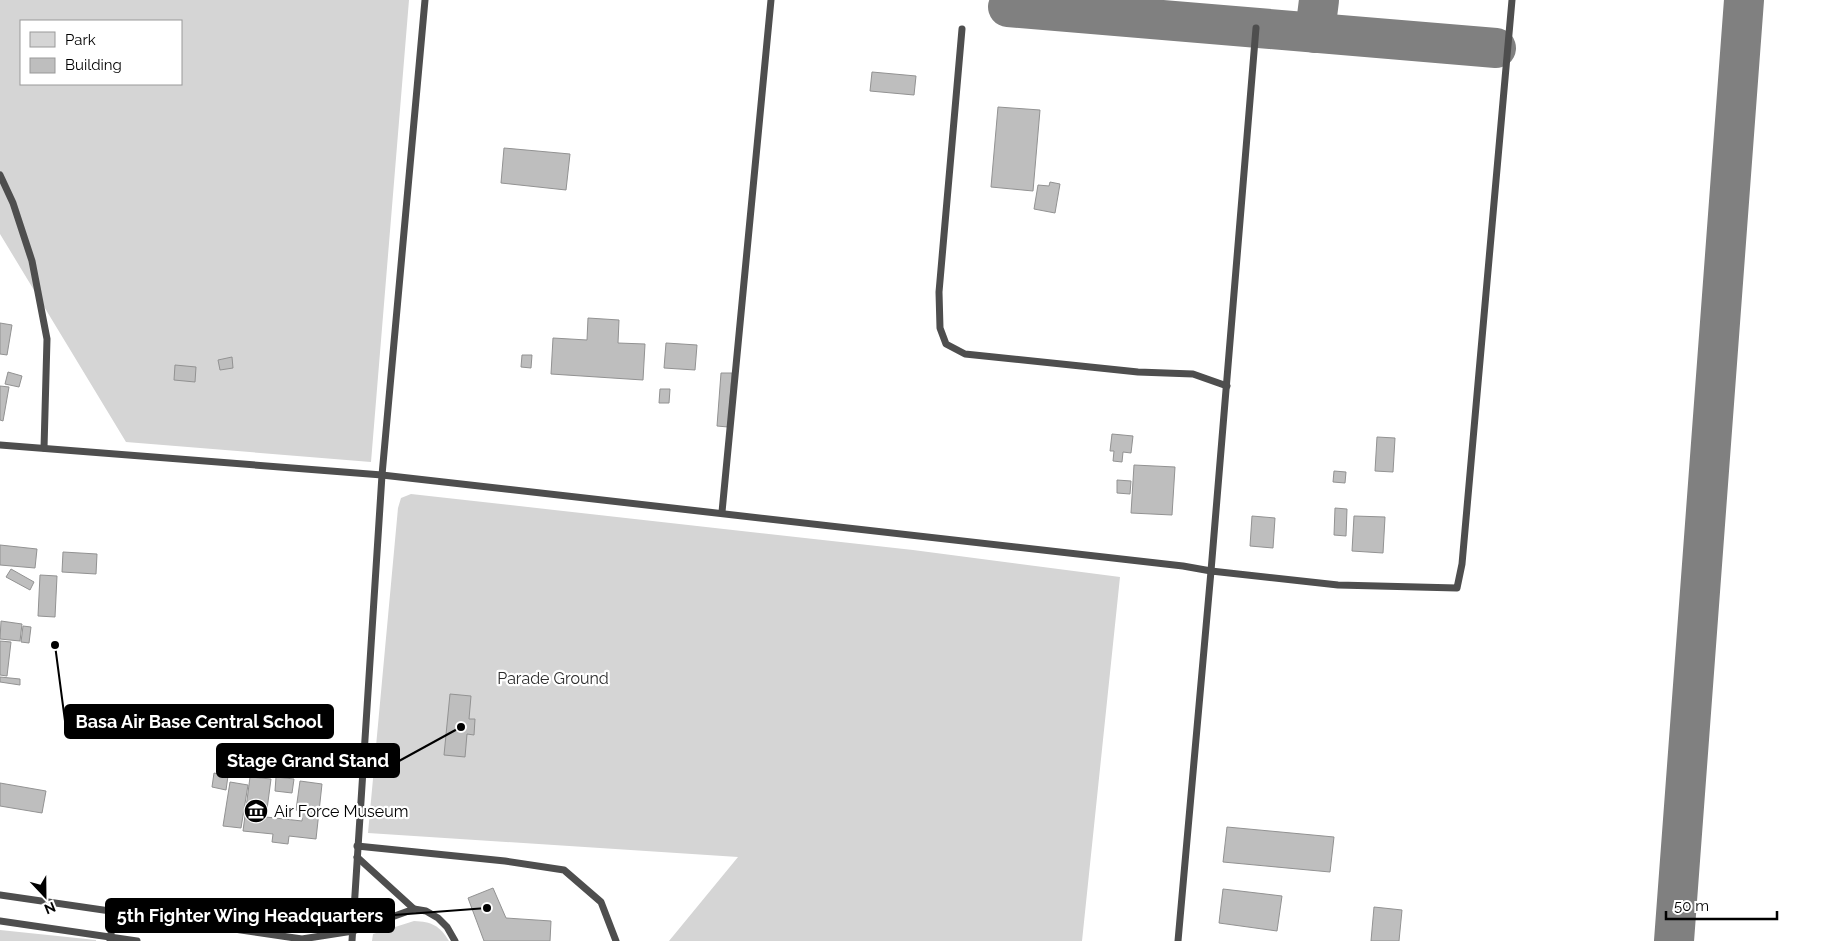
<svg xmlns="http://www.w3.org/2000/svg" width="1846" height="941" viewBox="0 0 1846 941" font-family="Raleway,sans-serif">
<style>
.green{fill:#d5d5d5;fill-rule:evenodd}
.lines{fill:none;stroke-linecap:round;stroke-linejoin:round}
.taxiway{stroke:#808080;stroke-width:40}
.building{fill:#bebebe;stroke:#929292}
.lane{stroke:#4e4e4e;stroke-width:7}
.labels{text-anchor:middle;stroke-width:4.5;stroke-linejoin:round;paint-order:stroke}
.park-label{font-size:16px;fill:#2c2c2c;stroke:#fff}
.poi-label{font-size:16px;fill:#000;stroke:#fff;text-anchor:start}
.leader{fill:none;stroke:#000;stroke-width:2}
.callout-dot{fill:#000;stroke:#fff;stroke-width:2}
.callout{fill:#000;stroke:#000;stroke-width:2}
.callout-label{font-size:18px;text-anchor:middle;font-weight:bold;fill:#fff}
</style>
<rect width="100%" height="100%" fill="#fff"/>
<!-- green -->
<g class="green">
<path d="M0 0H409L371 462 126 442 0 234ZM21 21H181V84H21Z"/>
<polygon points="411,494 913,550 1120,577 1082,941 669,941 738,857 368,833 398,508 401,498"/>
<path d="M414 921C432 922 439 925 449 941H372L373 934Z"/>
<polygon points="0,930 96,940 96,941 0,941"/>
</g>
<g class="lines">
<!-- taxiway -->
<g class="taxiway">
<polyline points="1008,7 1496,48"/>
<polyline points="1315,33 1319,0"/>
<polyline points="1674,941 1744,0"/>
</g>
</g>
<!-- building -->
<g class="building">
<polygon points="872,72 916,76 914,95 870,91"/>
<polygon points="998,107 1040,110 1033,191 991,187"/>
<polygon points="504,148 570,154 566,190 501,183"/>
<polygon points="1050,182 1060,184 1055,213 1034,209 1038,185 1049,186"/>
<polygon points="588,318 619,320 618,343 645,344 643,380 551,374 553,338 587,340"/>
<polygon points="0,323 12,325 7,355 0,354"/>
<polygon points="666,343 697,345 695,370 664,368"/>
<polygon points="522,355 532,355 531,368 521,367"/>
<polygon points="232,357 233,368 220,370 218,360"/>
<polygon points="175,365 196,367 195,382 174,380"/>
<polygon points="8,372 22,376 19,387 5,384"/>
<polygon points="721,373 732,373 728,427 717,426"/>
<polygon points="0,386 9,387 3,421 0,420"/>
<polygon points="660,389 670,389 669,403 659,403"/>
<polygon points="1112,434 1133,436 1131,453 1123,452 1122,462 1113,461 1114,451 1110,451"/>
<polygon points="1377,437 1395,438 1393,472 1375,471"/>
<polygon points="1134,465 1175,467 1172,515 1131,513"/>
<polygon points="1334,471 1346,472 1345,483 1333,482"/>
<polygon points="1117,480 1131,481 1130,494 1117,493"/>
<polygon points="1335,508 1347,509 1346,536 1334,535"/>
<polygon points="1252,516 1275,518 1273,548 1250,546"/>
<polygon points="1354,516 1385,517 1383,553 1352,551"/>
<polygon points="0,545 37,549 35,568 0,565"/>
<polygon points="63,552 97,554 96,574 62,572"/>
<polygon points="11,569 34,582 30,590 6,577"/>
<polygon points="40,575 57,576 55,617 38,616"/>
<polygon points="1,621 22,624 20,641 0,639"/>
<polygon points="23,626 31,627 29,643 21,642"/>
<polygon points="0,641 11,642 7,676 0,675"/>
<polygon points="0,677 20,679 20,685 0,682"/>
<polygon points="450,694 471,696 469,719 475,719 474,735 467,734 465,757 444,755"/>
<polygon points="214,773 228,776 226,790 212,787"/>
<polygon points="250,777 271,779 266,817 302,821 303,811 296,810 300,781 322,784 316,839 289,836 288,844 272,842 273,834 243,831"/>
<polygon points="276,777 294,779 292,793 275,791"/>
<polygon points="230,782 248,785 241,828 223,826"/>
<polygon points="0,783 46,791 42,813 0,806"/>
<polygon points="1227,827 1334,837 1330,872 1223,862"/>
<polygon points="493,888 506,918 551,921 550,941 484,941 468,898"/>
<polygon points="1223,889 1282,896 1277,931 1219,923"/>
<polygon points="1374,907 1402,910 1399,941 1371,941"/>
</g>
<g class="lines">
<!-- lane -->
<g class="lane">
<polyline points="962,29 939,292 940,328 946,344 965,354 1138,372 1193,374 1227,386"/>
<polyline points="0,175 13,203 32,261 47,339 44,448"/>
<polyline points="0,445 382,475 1183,566 1211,571 1256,28"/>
<polyline points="722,512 771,0"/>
<polyline points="357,846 505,861 564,870 601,902 616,941"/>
<polyline points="357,857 414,909"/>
<polyline points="0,895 302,939 353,931 414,909 426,911 438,918 447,927 455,941"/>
<polyline points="0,921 137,941"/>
<polyline points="110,941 114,912"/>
<polyline points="352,941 382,475 425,0"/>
<polyline points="1178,941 1211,571 1338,585 1457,588 1462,564 1512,0"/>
</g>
</g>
<!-- icons -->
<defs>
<g id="museum-disc" transform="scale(1.25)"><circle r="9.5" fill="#000" stroke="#fff"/><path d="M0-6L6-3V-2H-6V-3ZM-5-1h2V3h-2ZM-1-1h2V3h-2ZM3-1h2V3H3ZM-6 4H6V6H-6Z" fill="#fff"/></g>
</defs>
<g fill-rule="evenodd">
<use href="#museum-disc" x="256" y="811"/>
</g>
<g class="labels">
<!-- park labels -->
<g class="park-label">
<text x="553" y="684">Parade Ground</text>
</g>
<!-- poi labels -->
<g class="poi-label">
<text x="274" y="817">Air Force Museum</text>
</g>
</g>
<!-- callouts -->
<path class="leader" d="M55 645L65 721M461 727L399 761M487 908L394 915"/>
<g class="callout-dot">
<circle cx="55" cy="645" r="5"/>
<circle cx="461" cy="727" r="5"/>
<circle cx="487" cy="908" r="5"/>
</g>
<g class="callout">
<rect x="65" y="705" width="268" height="33" rx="5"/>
<rect x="217" y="744" width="182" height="33" rx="5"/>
<rect x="106" y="899" width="288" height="33" rx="5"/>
</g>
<g class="callout-label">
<text x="199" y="728">Basa Air Base Central School</text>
<text x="308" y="767">Stage Grand Stand</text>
<text x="250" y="922">5th Fighter Wing Headquarters</text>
</g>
<!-- legend -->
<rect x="20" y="20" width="162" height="65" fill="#ffffff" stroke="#999999"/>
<rect x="30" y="32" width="25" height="15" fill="#d5d5d5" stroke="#999999"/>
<text x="65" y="45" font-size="15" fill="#000000">Park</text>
<rect x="30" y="58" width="25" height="15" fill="#bebebe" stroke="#999999"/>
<text x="65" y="70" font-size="15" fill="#000000">Building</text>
<!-- north arrow -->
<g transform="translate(45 896) rotate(158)" stroke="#ffffff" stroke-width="4" paint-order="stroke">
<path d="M0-4L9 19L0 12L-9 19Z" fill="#000000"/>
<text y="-8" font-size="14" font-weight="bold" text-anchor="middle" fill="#000000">N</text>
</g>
<!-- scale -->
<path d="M1666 911v8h111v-8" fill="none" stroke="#000000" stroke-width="2.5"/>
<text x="1674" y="911" font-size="15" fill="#000000" stroke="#ffffff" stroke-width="4" paint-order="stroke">50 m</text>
</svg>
